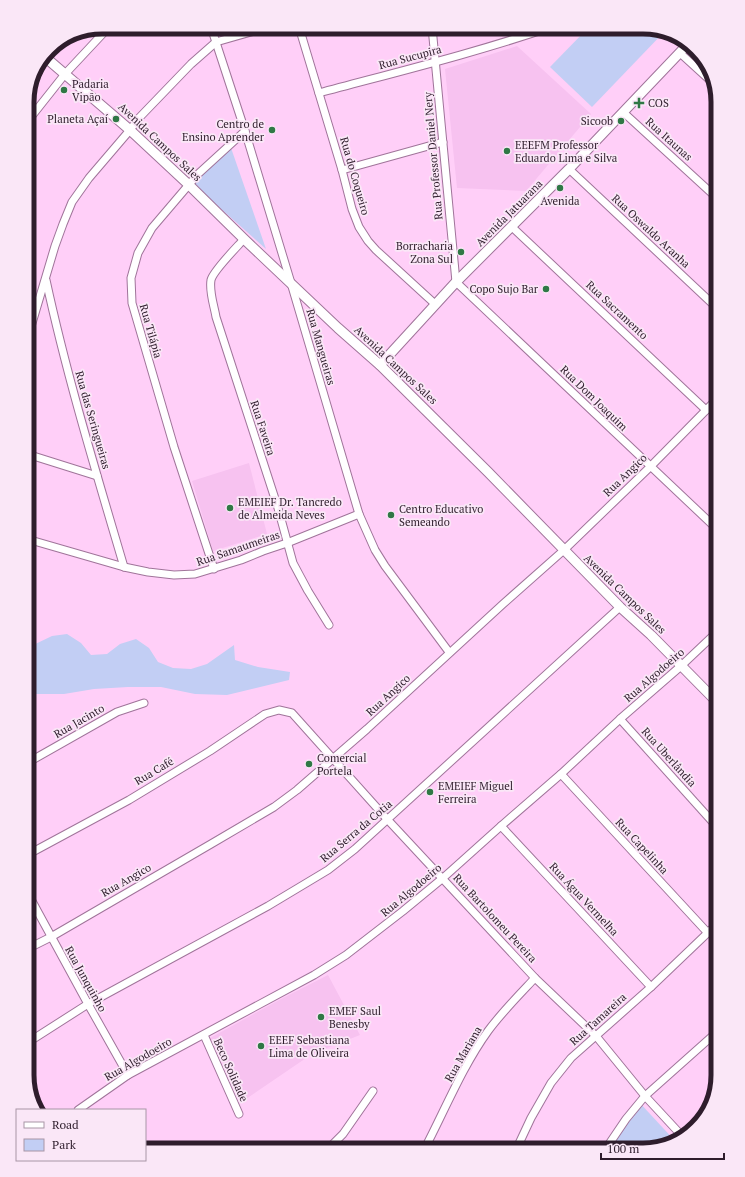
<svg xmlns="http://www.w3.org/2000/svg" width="745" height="1177" viewBox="0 0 745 1177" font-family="'PT Serif',serif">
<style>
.built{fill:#f7c2f0}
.green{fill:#c2cef4}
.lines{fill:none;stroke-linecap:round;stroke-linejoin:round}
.street-casing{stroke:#a0749a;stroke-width:9}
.secondary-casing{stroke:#a0749a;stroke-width:11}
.street{stroke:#fff;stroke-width:7}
.secondary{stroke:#fff;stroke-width:9}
.poi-dot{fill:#2f7845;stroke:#fae7f7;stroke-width:1.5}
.labels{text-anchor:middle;stroke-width:3.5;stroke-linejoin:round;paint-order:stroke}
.street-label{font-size:11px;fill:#2e1d2c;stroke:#fae7f7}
.poi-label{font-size:11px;fill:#2e1d2c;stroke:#fae7f7;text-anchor:start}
.rim{fill:none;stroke:#2e1d2c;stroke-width:5}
</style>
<rect width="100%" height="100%" fill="#ffcff8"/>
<!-- built -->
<g class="built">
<polygon points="517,46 591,114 526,191 457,188 445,69"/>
<polygon points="249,463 267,534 213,551 192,481"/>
<polygon points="328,975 360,1035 312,1054 243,1101 210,1038 281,999"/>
</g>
<!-- green -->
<g class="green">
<polygon points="589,27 648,27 664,32 592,107 550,67"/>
<polygon points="230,145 266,249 193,184"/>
<polygon points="67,634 81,643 91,655 107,654 120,644 136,639 149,648 158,662 173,668 191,669 207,664 234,645 235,660 258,667 290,672 289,680 227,695 195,694 161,687 128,687 94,689 64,694 32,694 27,692 27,648 52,636"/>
<polygon points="638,1101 676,1142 643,1150 607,1150"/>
</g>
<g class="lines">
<!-- street casing -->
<g class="street-casing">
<g id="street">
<polyline points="211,27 245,131 291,283 359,514 375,550 385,566 449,652"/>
<polyline points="299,27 342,170 352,209 359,227 368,241 376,250 435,304"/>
<polyline points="432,27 456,282 718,530"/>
<polyline points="680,53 714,84"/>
<path d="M319 93C397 72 475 53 551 27"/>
<polyline points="623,112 718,199"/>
<polyline points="27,122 65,74 109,27"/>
<polyline points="569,169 718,309"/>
<polyline points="342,170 443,142"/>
<polyline points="512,227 706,410"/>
<path d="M244 239C236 248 213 271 211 280 209 292 214 305 216 317L278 508 293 563 308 591 329 625"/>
<path d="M46 280C67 377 96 472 124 567"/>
<polyline points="27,340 55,246 63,224 72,202 89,178 130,130 138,119 191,64 216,42 268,27"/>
<polyline points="27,454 97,476"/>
<polyline points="27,539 124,567 148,572 174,575 195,574 241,560 263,551 287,543 359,514"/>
<polyline points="214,569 174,447 132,303 131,278 138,253 152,228 198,174 245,131"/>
<polyline points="620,719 718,828"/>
<polyline points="27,763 117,712 144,703"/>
<polyline points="561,774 707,932"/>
<polyline points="501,826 651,987"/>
<polyline points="27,855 129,800 210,751 265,714 279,710 292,713 387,819 535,978 596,1036 645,1096 683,1137"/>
<polyline points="27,892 88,1004 128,1075"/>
<polyline points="27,949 51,937 211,844 274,807 297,790 367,729 503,604 564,550 650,467 718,398"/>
<polyline points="204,1035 239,1114"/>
<polyline points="27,1043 88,1004 268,906 328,870 355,849 620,607"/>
<polyline points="78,1110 128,1075 314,975 346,955 403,911 443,878 501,826 561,774 620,719 681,666 718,631"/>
<polyline points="327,1150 343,1134 373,1091"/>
<path d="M424 1150C445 1110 462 1067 488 1031 502 1012 519 995 535 978"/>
<polyline points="516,1150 531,1118 551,1083 571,1058 651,987 718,923"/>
<polyline points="605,1150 626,1119 645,1096 718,1031"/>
</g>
</g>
<!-- secondary casing -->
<g class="secondary-casing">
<g id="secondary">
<polyline points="45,57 130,130 189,185 244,239 338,328 380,365 488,472 620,607 651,635 718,703"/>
<polyline points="380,365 456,282 569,169 688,44"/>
</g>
</g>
<!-- street -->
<use href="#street" class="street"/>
<!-- secondary -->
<use href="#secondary" class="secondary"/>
</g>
<!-- markers -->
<g class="poi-dot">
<circle cx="64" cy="90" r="4"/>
<path d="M637 97h4v4h4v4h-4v4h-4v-4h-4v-4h4z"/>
<circle cx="116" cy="119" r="4"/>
<circle cx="621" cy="121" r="4"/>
<circle cx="272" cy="130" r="4"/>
<circle cx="507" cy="151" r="4"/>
<circle cx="560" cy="188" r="4"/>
<circle cx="461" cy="252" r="4"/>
<circle cx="546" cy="289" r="4"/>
<circle cx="230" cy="508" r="4"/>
<circle cx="391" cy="515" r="4"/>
<circle cx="309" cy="764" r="4"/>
<circle cx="430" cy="792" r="4"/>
<circle cx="321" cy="1017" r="4"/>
<circle cx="261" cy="1046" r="4"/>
</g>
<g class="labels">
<!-- street labels -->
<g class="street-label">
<text transform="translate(410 57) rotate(-15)" y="4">Rua Sucupira</text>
<text transform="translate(669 139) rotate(42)" y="4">Rua Itaunas</text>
<text transform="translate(160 142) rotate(43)" y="4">Avenida Campos Sales</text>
<text transform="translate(433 156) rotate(-95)" y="4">Rua Professor Daniel Nery</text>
<text transform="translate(355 176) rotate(74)" y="4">Rua do Coqueiro</text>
<text transform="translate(509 213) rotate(-45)" y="4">Avenida Jatuarana</text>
<text transform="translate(651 231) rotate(43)" y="4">Rua Oswaldo Aranha</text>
<text transform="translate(617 310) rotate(43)" y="4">Rua Sacramento</text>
<text transform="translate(151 331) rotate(74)" y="4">Rua Tilápia</text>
<text transform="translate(321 347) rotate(74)" y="4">Rua Mangueiras</text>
<text transform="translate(396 365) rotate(43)" y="4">Avenida Campos Sales</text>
<text transform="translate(594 398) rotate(44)" y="4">Rua Dom Joaquim</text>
<text transform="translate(93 420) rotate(74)" y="4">Rua das Seringueiras</text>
<text transform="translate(263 428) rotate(72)" y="4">Rua Faveira</text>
<text transform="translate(625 475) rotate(-44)" y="4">Rua Angico</text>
<text transform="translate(238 548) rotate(-19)" y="4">Rua Samaumeiras</text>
<text transform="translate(625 594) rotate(44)" y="4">Avenida Campos Sales</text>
<text transform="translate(654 675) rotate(-41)" y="4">Rua Algodoeiro</text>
<text transform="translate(388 695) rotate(-43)" y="4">Rua Angico</text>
<text transform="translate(79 721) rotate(-30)" y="4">Rua Jacinto</text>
<text transform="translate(669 757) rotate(48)" y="4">Rua Uberlândia</text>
<text transform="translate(154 771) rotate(-31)" y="4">Rua Café</text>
<text transform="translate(356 831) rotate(-40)" y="4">Rua Serra da Cotia</text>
<text transform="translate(642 846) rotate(47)" y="4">Rua Capelinha</text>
<text transform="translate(126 880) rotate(-30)" y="4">Rua Angico</text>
<text transform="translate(411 890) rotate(-40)" y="4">Rua Algodoeiro</text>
<text transform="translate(584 899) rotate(47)" y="4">Rua Água Vermelha</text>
<text transform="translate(495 918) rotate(47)" y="4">Rua Bartolomeu Pereira</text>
<text transform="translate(86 979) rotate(61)" y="4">Rua Junquinho</text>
<text transform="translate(598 1019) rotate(-42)" y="4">Rua Tamareira</text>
<text transform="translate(463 1054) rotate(-60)" y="4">Rua Mariana</text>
<text transform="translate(138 1059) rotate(-30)" y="4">Rua Algodoeiro</text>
<text transform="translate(231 1070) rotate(66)" y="4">Beco Solidade</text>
</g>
<!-- poi labels -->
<g class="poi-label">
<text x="72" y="88">Padaria<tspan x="72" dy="13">Vipão</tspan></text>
<text x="648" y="107">COS</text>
<text x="108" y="123" text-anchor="end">Planeta Açaí</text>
<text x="613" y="125" text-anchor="end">Sicoob</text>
<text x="264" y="128" text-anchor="end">Centro de<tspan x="264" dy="13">Ensino Aprender</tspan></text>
<text x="515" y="149">EEEFM Professor<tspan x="515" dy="13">Eduardo Lima e Silva</tspan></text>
<text x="560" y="205" text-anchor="middle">Avenida</text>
<text x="453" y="250" text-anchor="end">Borracharia<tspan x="453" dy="13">Zona Sul</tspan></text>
<text x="538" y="293" text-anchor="end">Copo Sujo Bar</text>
<text x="238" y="506">EMEIEF Dr. Tancredo<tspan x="238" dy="13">de Almeida Neves</tspan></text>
<text x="399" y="513">Centro Educativo<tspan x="399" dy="13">Semeando</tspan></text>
<text x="317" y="762">Comercial<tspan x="317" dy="13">Portela</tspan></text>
<text x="438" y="790">EMEIEF Miguel<tspan x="438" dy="13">Ferreira</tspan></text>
<text x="329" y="1015">EMEF Saul<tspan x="329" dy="13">Benesby</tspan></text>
<text x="269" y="1044">EEEF Sebastiana<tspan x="269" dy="13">Lima de Oliveira</tspan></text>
</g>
</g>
<!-- crop -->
<path d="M0 0H745V1177H0ZM102 34H643A68 68 0 0 1 711 102V1075A68 68 0 0 1 643 1143H102A68 68 0 0 1 34 1075V102A68 68 0 0 1 102 34Z" fill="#fae7f7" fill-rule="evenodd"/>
<path class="rim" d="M102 34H643A68 68 0 0 1 711 102V1075A68 68 0 0 1 643 1143H102A68 68 0 0 1 34 1075V102A68 68 0 0 1 102 34Z"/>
<!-- legend -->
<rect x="16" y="1109" width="130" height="52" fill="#fae7f7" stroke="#a896a6"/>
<rect x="24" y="1122" width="20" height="6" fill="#ffffff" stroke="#a896a6"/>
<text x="52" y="1129" font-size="12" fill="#2e1d2c">Road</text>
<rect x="24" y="1139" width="20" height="12" fill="#c2cef4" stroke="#a896a6"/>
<text x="52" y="1149" font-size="12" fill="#2e1d2c">Park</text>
<!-- scale -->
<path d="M601 1153v6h123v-6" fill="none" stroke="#2e1d2c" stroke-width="2"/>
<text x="607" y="1153" font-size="12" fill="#2e1d2c" stroke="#fae7f7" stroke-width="3" paint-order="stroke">100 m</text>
</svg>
